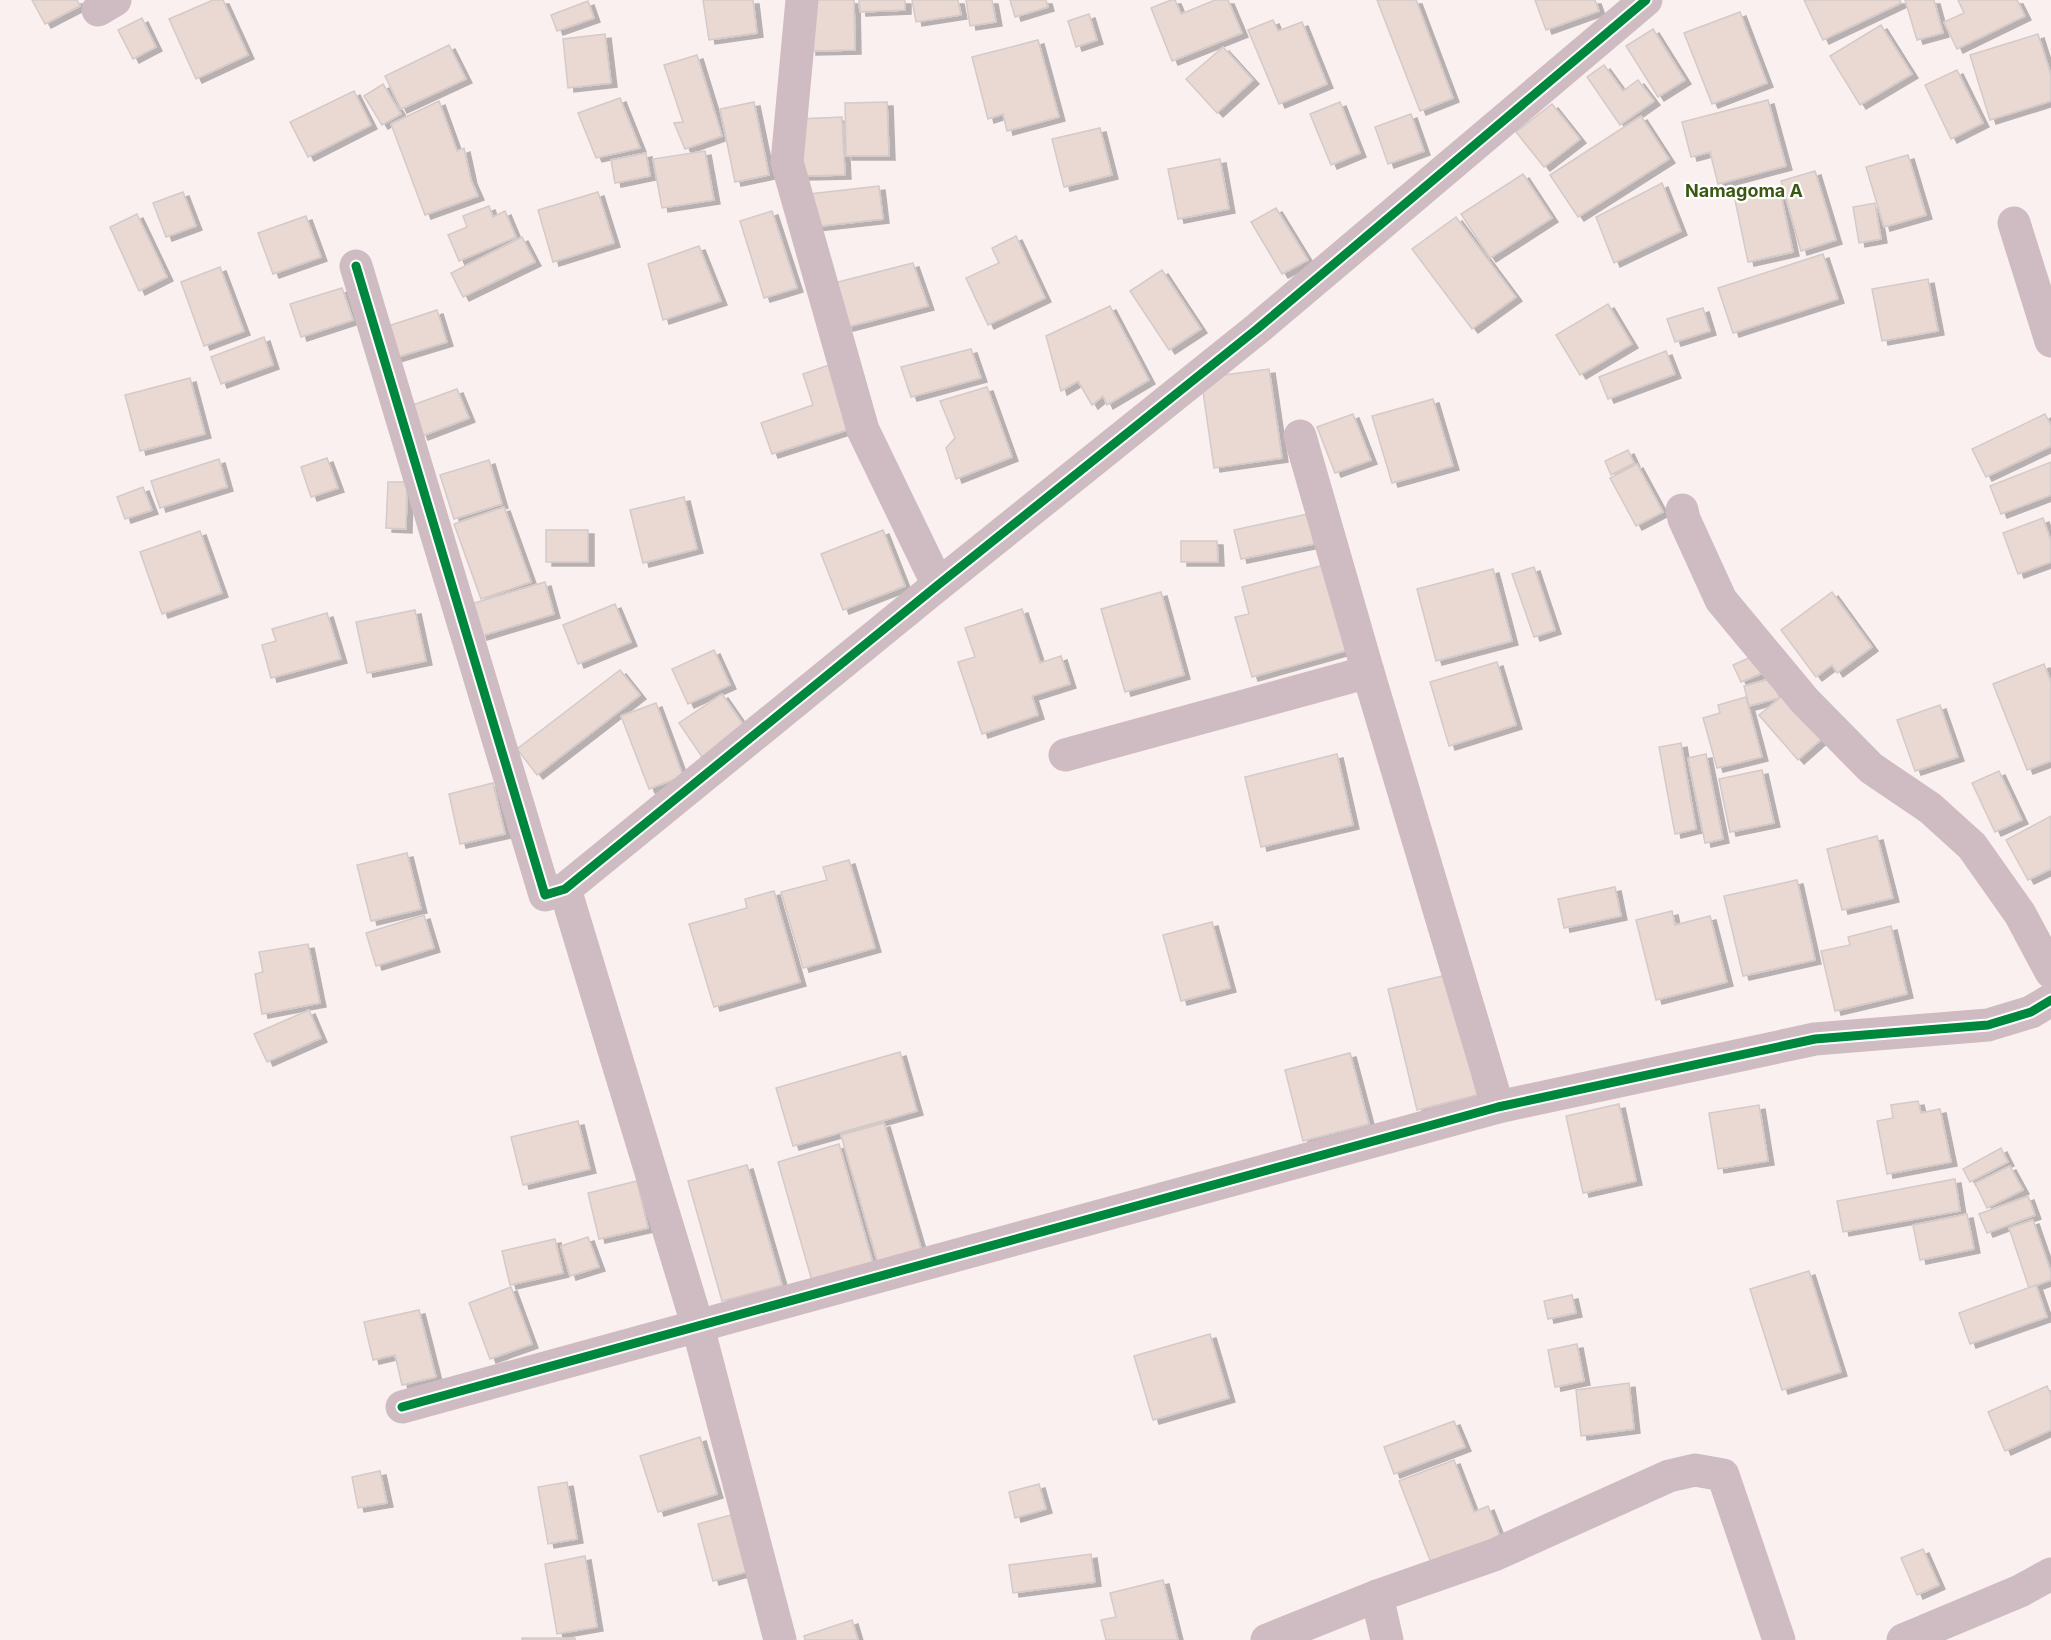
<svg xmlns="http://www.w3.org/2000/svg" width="2051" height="1640" viewBox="0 0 2051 1640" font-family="Inter,sans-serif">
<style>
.building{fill:#ead8d3;stroke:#d4cac8;stroke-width:1.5;filter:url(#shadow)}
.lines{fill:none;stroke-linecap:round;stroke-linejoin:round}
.minor{stroke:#cfbbc2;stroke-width:33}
.cycleway-casing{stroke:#fff;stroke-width:13}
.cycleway{stroke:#00873e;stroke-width:9}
.labels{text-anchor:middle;stroke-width:4.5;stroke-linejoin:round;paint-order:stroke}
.quarter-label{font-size:18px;font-weight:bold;fill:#3b5813;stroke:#fff}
</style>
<defs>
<filter id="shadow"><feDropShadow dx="6" dy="4" stdDeviation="0" flood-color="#0004"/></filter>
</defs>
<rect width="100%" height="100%" fill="#fbf0f0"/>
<!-- building -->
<g class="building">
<polygon points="32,0 77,0 80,6 45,24"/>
<polygon points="213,0 223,0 248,55 196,79 169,19"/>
<polygon points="703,0 753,0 757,33 709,40"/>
<polygon points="809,0 854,0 855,50 810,51"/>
<polygon points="859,0 905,0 905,10 860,12"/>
<polygon points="912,0 958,0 961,15 916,22"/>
<polygon points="966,0 992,0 996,22 970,26"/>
<polygon points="1010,0 1046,0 1048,7 1015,17"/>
<polygon points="1171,0 1175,0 1181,14 1215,0 1228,0 1242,33 1172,61 1151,8"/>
<polygon points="1377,0 1416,0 1453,98 1420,111"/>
<polygon points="1535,0 1595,0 1599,11 1546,30"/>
<polygon points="1804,0 1900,0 1901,3 1823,40"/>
<polygon points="1905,0 1934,0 1943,33 1917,40"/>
<polygon points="1958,0 2017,0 2025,16 1957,49 1944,22 1964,13"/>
<polygon points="588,1 594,18 557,31 551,15"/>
<polygon points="1740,12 1767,83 1712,104 1684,33"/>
<polygon points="1089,14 1097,40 1076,47 1068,21"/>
<polygon points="142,18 156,47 133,59 118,30"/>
<polygon points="1273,20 1278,31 1302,22 1327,84 1279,104 1248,30"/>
<polygon points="1881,25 1912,74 1860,105 1830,56"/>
<polygon points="1653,29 1685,80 1658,97 1626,46"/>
<polygon points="605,34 611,83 568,88 563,39"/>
<polygon points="2038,34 2051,75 2051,101 1990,120 1970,55"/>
<polygon points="1038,40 1059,117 1007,131 1003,114 988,119 972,57"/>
<polygon points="449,45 466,79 401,109 385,76"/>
<polygon points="1223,47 1253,80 1217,113 1186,79"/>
<polygon points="697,55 722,136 685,149 674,123 683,122 664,65"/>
<polygon points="1604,65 1623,91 1638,80 1654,101 1620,125 1587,77"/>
<polygon points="1957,70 1983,123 1951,139 1925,85"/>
<polygon points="383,84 401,114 382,125 364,96"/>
<polygon points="354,91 371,125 308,157 290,122"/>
<polygon points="620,98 640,148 596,158 578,113"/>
<polygon points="1768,100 1786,166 1718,184 1710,152 1691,157 1682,122"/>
<polygon points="439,101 457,151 464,148 471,180 478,196 425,215 391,124"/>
<polygon points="754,102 769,175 735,182 720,109"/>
<polygon points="887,102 889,156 846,156 845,103"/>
<polygon points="1340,102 1360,153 1331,165 1310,114"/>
<polygon points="1552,104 1580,139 1544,167 1516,132"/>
<polygon points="1411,114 1424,151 1388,164 1375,127"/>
<polygon points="1641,116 1669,159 1578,217 1550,175"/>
<polygon points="842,117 845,175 801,176 798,119"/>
<polygon points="1100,128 1112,175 1064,187 1052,139"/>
<polygon points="705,151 714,200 662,208 653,159"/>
<polygon points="646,153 650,176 615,183 611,160"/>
<polygon points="1908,155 1926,215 1884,227 1866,167"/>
<polygon points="1220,159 1229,209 1178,219 1168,169"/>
<polygon points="1815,171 1836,240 1801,251 1781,181"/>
<polygon points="1523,174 1552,218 1490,258 1461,214"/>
<polygon points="1662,183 1681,231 1614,263 1596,217"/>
<polygon points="879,186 883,219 813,227 809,194"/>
<polygon points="1780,190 1793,252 1748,262 1735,200"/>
<polygon points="183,192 196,226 166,237 153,203"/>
<polygon points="598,192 614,243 553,262 538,210"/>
<polygon points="1875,203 1881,239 1859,243 1853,207"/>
<polygon points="489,206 493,217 505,211 516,237 459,261 448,235 467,227 463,216"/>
<polygon points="1276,208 1308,260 1282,274 1251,222"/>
<polygon points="772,211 797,288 764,298 740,221"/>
<polygon points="137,214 167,277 139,291 110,227"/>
<polygon points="306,216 321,257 273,274 258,233"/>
<polygon points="1456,217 1516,297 1472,329 1412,249"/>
<polygon points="1016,236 1045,298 988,325 966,278 999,263 992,248"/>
<polygon points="522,237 535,262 463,297 451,273"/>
<polygon points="699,246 721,301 663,320 648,264"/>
<polygon points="1823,254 1838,299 1733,333 1718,288"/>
<polygon points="913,263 928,306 847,327 834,283"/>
<polygon points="220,267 244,331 204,346 181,282"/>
<polygon points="1162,270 1201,329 1169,350 1130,291"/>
<polygon points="1928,279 1938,331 1882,341 1872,289"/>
<polygon points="342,288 353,320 301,337 290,304"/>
<polygon points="1608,304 1632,344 1580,375 1556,335"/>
<polygon points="1110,306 1149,380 1107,405 1103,396 1092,405 1078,381 1061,391 1046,336"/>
<polygon points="1703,308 1710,331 1675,342 1667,319"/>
<polygon points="437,310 447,342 391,359 382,328"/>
<polygon points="264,337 273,365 221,384 211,357"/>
<polygon points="971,349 981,378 911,397 901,367"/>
<polygon points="1666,351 1675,374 1608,399 1599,377"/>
<polygon points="835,363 856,427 772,454 761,423 813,405 803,374"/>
<polygon points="1269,369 1282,458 1214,468 1201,378"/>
<polygon points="190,378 205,434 140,451 125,395"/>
<polygon points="987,387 1012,457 956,479 946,448 955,438 940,401"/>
<polygon points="457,389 469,418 422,436 410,406"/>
<polygon points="1433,399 1453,466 1392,483 1372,416"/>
<polygon points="1353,414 1371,460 1335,473 1317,427"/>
<polygon points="2045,414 2051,425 2051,446 1986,477 1972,449"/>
<polygon points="1628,450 1634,463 1611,475 1605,461"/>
<polygon points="327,458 338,488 311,497 301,467"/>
<polygon points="219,459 227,487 160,508 151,481"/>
<polygon points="489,460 502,504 454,519 440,475"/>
<polygon points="2051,462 2051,495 2001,514 1990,486"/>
<polygon points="1637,464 1663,512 1636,526 1610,478"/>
<polygon points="388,482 407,482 406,529 386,528"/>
<polygon points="143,487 152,510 125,519 117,497"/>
<polygon points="684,497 697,549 643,563 630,510"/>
<polygon points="504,507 531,582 481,599 454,524"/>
<polygon points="1308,514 1314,544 1241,559 1234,530"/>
<polygon points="2043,518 2051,541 2051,562 2018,574 2003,533"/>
<rect x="546" y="530" width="42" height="32"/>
<polygon points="883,530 905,586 843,610 821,554"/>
<polygon points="200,531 222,593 162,614 140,552"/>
<polygon points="1181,541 1217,541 1218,562 1181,562"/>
<polygon points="1324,565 1348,650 1252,677 1235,617 1249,614 1242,587"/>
<polygon points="1534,567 1555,630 1534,637 1512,574"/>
<polygon points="1493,569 1512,641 1436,661 1417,589"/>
<polygon points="545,582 554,614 481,636 471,604"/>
<polygon points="1161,592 1184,675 1125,692 1101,609"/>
<polygon points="1832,592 1872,647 1837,673 1832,665 1816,677 1781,630"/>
<polygon points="615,604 631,642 578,664 563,625"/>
<polygon points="1022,609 1040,663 1061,656 1070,684 1032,696 1038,715 982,734 958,662 975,657 965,628"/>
<polygon points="415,610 426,661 367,673 356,622"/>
<polygon points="327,613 341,659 271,678 262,645 276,641 272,629"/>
<polygon points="714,650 730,685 688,704 672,669"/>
<polygon points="1758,654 1765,672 1741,682 1733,665"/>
<polygon points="1497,662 1516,725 1449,746 1430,682"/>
<polygon points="2044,664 2051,682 2051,761 2027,770 1993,684"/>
<polygon points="620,670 640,695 537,775 517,749"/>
<polygon points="1773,678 1779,698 1749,706 1744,686"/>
<polygon points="1786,693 1824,737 1798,760 1759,715"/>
<polygon points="722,694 745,727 702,757 679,723"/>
<polygon points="1746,697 1762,757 1717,768 1703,718 1720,713 1718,705"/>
<polygon points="656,703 683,776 649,789 621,716"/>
<polygon points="1940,705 1958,757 1915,771 1897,720"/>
<polygon points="1681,743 1696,829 1675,834 1659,747"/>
<polygon points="1337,754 1353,825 1261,847 1245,777"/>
<polygon points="1706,754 1723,839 1705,843 1688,758"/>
<polygon points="1762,770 1774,823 1730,832 1719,779"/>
<polygon points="1999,771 2022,820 1995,832 1972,783"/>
<polygon points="493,783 505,834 460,844 449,794"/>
<polygon points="2051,816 2051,869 2028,880 2006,840"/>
<polygon points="1877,836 1893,898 1842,910 1827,849"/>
<polygon points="407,853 421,909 371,921 357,865"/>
<polygon points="849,860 875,948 803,968 781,892 827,880 823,867"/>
<polygon points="1797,880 1815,960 1743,976 1724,896"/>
<polygon points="1615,887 1621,916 1564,928 1558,899"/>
<polygon points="774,891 800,982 714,1007 689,924 747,908 745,899"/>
<polygon points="1672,911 1675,925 1710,916 1727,982 1656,1000 1636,920"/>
<polygon points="424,915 434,948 376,966 366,933"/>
<polygon points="1212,922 1230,988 1181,1001 1163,935"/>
<polygon points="1891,926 1907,994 1835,1011 1821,951 1850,945 1848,937"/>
<polygon points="308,944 320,1003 262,1014 255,974 263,972 259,952"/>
<polygon points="1447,975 1477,1095 1417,1110 1388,989"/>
<polygon points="309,1010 321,1038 267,1062 254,1034"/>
<polygon points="900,1052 917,1111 793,1146 776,1088"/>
<polygon points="1350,1053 1369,1124 1303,1141 1285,1070"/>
<polygon points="1918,1101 1921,1113 1940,1109 1951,1162 1887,1174 1877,1121 1893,1118 1891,1105"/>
<polygon points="1619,1104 1636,1181 1583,1193 1566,1116"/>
<polygon points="1759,1105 1768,1161 1718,1169 1709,1113"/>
<polygon points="578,1121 590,1169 523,1185 511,1137"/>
<polygon points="884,1123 925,1262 881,1274 841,1135"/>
<polygon points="839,1144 875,1270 814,1288 778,1162"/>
<polygon points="2001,1148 2008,1162 1970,1182 1963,1169"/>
<polygon points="747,1165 782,1285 722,1301 688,1181"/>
<polygon points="2010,1166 2023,1190 1987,1208 1975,1183"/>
<polygon points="1955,1179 1960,1211 1843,1232 1837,1201"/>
<polygon points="637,1181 648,1228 599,1239 588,1193"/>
<polygon points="2028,1196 2035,1215 1987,1233 1979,1214"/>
<polygon points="1967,1214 1974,1249 1920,1260 1913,1225"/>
<polygon points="2033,1220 2051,1272 2051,1280 2029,1288 2009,1228"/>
<polygon points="588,1237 599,1267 570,1276 561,1246"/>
<polygon points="555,1239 563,1273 510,1285 502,1251"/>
<polygon points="1809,1271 1841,1372 1782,1390 1750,1289"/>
<polygon points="2036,1285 2047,1317 1970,1344 1959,1313"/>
<polygon points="511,1287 532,1344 490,1359 469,1303"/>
<polygon points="1572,1295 1576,1313 1548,1319 1544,1301"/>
<polygon points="419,1310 436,1377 402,1385 395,1355 373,1360 364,1322"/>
<polygon points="1210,1334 1229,1398 1153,1420 1134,1356"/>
<polygon points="1577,1344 1584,1381 1555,1387 1548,1350"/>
<polygon points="1629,1383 1634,1429 1581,1436 1576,1390"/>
<polygon points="2047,1386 2051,1395 2051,1430 2005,1451 1988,1412"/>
<polygon points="1454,1421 1465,1447 1394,1474 1384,1447"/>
<polygon points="700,1437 717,1494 658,1512 640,1456"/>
<polygon points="1454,1460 1474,1512 1488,1506 1501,1539 1432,1565 1399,1481"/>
<polygon points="380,1471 387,1503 358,1508 352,1477"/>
<polygon points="567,1482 577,1539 548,1544 538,1487"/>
<polygon points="1039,1484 1046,1509 1015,1518 1009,1492"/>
<polygon points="731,1515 746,1572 713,1581 698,1524"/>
<polygon points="1923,1549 1939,1585 1917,1595 1901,1558"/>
<polygon points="1091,1554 1095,1582 1013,1593 1009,1565"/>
<polygon points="585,1556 597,1627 557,1634 545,1564"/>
<polygon points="1163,1580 1178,1640 1106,1640 1101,1620 1116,1617 1110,1593"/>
<polygon points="852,1620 858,1640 805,1640 804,1636"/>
<rect x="522" y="1638" width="53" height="2"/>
</g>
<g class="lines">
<!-- minor -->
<g class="minor">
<polyline points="802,0 787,162 863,430 938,585"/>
<polyline points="98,10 115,0"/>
<polyline points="2014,223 2051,341"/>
<polyline points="356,266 545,895 565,889 938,585 1257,329 1646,0"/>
<polyline points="1300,436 1368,672 1498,1107"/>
<polyline points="1682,510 1684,519 1721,600 1805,701 1871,768 1930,808 1972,846 2020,914 2051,972"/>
<polyline points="1065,755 1368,672"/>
<polyline points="565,889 698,1327 780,1640"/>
<polyline points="402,1407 1498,1107 1815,1039 1988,1025 2031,1012 2051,1000"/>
<polyline points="1377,1596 1387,1640"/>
<polyline points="1267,1640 1377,1596 1494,1555 1669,1476 1695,1470 1723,1475 1779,1640"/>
<polyline points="1903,1640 2020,1591 2051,1574"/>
</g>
<!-- cycleway casing -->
<g class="cycleway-casing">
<g id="cycleway">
<polyline points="356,266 545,895 565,889 938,585 1257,329 1646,0"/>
<polyline points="402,1407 1498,1107 1815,1039 1988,1025 2031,1012 2051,1000"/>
</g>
</g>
<!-- cycleway -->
<use href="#cycleway" class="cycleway"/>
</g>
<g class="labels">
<!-- quarter labels -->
<g class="quarter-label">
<text x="1744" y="197">Namagoma A</text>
</g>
</g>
</svg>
